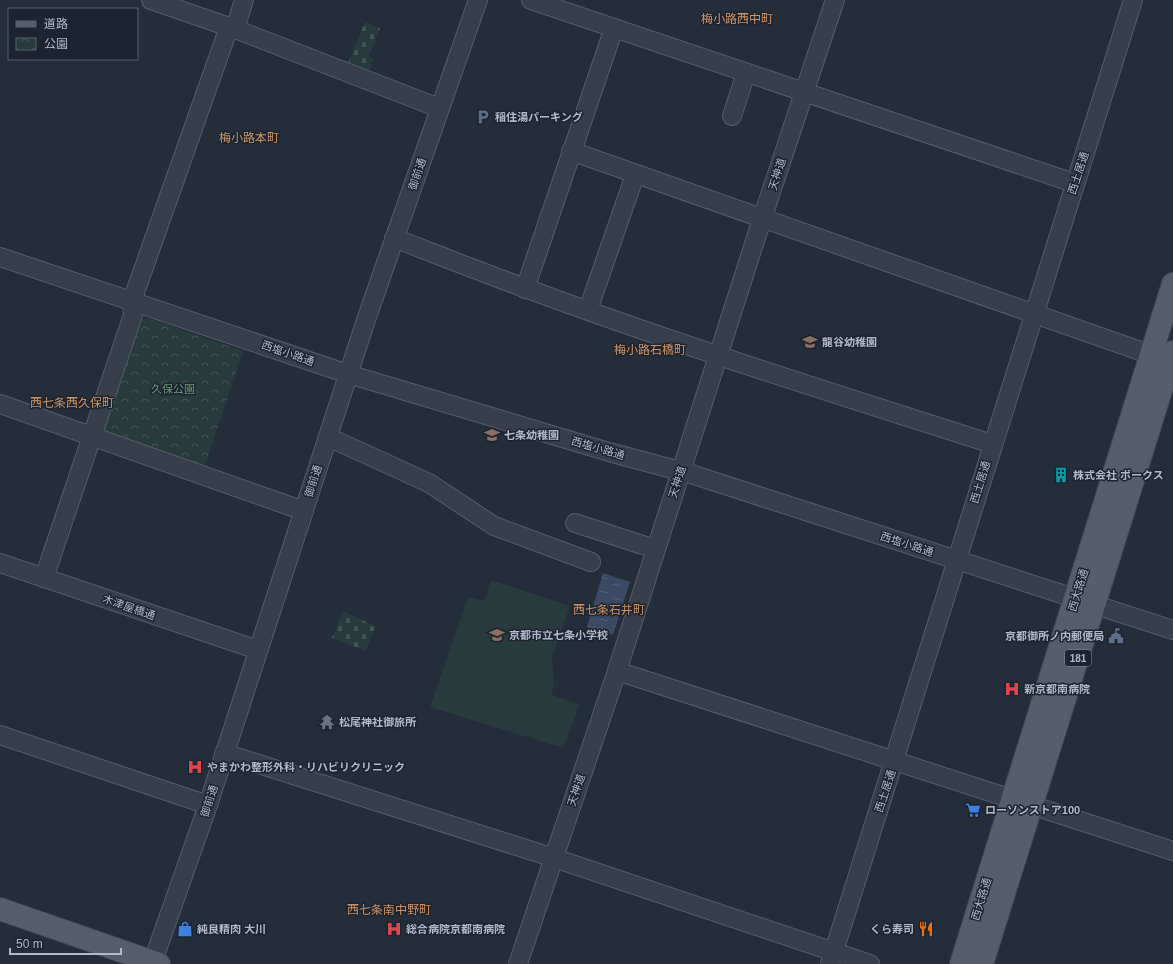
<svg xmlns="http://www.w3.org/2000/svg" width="1173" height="964" viewBox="0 0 1173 964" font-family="Arial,'Noto Sans JP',sans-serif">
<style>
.cemetery{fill:url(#cemetery-stones)}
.park{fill:url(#park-crowns)}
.pitch{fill:#273a3c}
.water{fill:url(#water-ripples)}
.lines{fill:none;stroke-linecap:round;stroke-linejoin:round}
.minor-casing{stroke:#555d68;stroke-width:20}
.major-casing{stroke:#404853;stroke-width:24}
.minor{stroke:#373f4a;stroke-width:18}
.major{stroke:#555e6a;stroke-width:22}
.labels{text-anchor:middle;stroke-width:3;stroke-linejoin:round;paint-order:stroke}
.shield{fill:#1c242f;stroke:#858d99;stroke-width:1}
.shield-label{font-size:10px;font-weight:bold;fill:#b2bac6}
.poi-label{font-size:11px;font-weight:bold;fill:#b2bac6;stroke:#1c242f;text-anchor:start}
.street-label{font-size:11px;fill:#b2bac6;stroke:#1c242f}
.park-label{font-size:11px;fill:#6b9575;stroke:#1c242f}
.neighbourhood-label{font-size:12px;fill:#ce9366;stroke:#1c242f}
</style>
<defs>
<pattern id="cemetery-stones" width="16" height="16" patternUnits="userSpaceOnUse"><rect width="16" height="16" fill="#273a3c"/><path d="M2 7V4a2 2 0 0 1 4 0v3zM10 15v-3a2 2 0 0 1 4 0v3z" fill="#445457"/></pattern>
<pattern id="park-crowns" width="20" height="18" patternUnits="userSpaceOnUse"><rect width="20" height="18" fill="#273a3c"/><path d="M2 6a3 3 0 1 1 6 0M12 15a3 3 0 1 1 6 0" fill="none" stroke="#445457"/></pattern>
<pattern id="water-ripples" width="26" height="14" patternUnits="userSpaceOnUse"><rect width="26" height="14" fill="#3a4a62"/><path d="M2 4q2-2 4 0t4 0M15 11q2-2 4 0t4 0" fill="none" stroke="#546277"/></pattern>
</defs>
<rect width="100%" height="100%" fill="#242d3a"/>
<!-- cemetery -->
<g class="cemetery">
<polygon points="365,22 380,28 369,56 373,59 369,71 348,63"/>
<polygon points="343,611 376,626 366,651 332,638"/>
</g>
<!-- park -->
<polygon class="park" points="148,318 243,351 204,469 107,434 103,426 140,320"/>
<!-- pitch -->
<polygon class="pitch" points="491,580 570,606 552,658 554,679 552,695 580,704 563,748 430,707 468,597 484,601"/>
<!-- water -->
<polygon class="water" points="603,573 630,582 613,635 587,627"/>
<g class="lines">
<!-- minor casing -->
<g class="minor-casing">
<g id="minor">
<polyline points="151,0 235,29 439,108"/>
<polyline points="531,0 1074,183"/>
<polyline points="235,29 244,0"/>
<polyline points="732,116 746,73"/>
<polyline points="571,151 1163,359"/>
<path d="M394 238C438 255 481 272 525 288 679 345 836 394 992 444"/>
<polyline points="0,257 348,374 609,452 691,474 1173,630"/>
<polyline points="525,289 614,28"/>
<polyline points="588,310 635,175"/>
<polyline points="0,404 304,511"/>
<polyline points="328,437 429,483 494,526 591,562"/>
<polyline points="575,523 655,549"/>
<polyline points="0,563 258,650"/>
<polyline points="44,578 133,315 132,301 229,27"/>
<polyline points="617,671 1012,799"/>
<polyline points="0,735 208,805"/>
<polyline points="224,753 548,856 870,964"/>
<polyline points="1031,805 1173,851"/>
<polyline points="152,964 208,805 366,320 478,0"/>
<polyline points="518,964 617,671 762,219 835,0"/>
<polyline points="830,964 1133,0"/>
</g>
</g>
<!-- major casing -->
<g class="major-casing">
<g id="major">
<polyline points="0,909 159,964"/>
<polyline points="961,964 1173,284"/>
<polyline points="982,964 1173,352"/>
</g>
</g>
<!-- minor -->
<use href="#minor" class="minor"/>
<!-- major -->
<use href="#major" class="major"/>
</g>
<!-- icons -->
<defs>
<g id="parking-bare" transform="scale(1.2)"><path d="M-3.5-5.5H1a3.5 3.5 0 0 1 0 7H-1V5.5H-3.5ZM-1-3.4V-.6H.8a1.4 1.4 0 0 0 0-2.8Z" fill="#5c6f8a" stroke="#1c242f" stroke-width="2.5" paint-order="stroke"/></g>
<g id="school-bare" transform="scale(1.2)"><path d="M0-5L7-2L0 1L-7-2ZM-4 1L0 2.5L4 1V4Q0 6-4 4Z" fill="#8d6e63" stroke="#1c242f" stroke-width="2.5" paint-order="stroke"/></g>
<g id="building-bare" transform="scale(1.2)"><path d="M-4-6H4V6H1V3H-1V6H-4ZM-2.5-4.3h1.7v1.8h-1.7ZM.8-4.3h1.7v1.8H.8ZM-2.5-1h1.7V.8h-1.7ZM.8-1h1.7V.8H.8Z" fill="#0f9aa8" stroke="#1c242f" stroke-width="2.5" paint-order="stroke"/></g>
<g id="civic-bare" transform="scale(1.2)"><path d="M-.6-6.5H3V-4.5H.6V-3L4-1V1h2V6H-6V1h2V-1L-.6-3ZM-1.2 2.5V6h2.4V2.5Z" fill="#5c6f8a" stroke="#1c242f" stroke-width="2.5" paint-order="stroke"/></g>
<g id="hospital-bare" transform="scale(1.2)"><path d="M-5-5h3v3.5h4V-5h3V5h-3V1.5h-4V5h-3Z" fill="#e0444e" stroke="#1c242f" stroke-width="2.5" paint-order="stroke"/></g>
<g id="temple-bare" transform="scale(1.2)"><path d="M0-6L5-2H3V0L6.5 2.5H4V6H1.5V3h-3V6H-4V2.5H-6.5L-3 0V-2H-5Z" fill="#6b7280" stroke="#1c242f" stroke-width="2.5" paint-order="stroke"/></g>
<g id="supermarket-bare" transform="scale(1.2)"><path d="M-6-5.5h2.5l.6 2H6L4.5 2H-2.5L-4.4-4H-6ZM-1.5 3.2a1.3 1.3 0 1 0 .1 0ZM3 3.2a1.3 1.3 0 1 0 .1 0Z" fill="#3f7fe0" stroke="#1c242f" stroke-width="2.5" paint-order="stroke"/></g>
<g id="shop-bare" transform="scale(1.2)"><path d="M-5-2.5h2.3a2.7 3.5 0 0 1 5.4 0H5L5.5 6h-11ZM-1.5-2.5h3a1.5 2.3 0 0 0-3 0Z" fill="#3f7fe0" stroke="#1c242f" stroke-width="2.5" paint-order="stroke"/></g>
<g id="restaurant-bare" transform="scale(1.2)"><path d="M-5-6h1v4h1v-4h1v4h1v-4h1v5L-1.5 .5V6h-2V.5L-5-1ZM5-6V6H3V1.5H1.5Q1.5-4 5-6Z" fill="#e8710a" stroke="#1c242f" stroke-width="2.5" paint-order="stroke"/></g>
</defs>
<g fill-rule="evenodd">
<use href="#parking-bare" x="483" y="117"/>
<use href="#school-bare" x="810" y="342"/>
<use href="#school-bare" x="492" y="435"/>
<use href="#building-bare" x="1061" y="475"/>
<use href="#school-bare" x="497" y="635"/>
<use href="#civic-bare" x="1116" y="636"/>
<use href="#hospital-bare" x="1012" y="689"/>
<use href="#temple-bare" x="327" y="722"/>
<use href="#hospital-bare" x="195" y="767"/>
<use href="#supermarket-bare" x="973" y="810"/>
<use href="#shop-bare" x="185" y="929"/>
<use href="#hospital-bare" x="394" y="929"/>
<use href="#restaurant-bare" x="926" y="929"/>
</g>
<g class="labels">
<!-- shield labels -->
<rect class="shield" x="1065" y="650" width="26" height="16" rx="3"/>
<g class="shield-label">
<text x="1078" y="662">181</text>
</g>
<!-- poi labels -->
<g class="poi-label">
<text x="495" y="121">稲住湯パーキング</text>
<text x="822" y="346">龍谷幼稚園</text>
<text x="504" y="439">七条幼稚園</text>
<text x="1073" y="479">株式会社 ボークス</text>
<text x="509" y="639">京都市立七条小学校</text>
<text x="1104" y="640" text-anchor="end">京都御所ノ内郵便局</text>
<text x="1024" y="693">新京都南病院</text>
<text x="339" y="726">松尾神社御旅所</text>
<text x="207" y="771">やまかわ整形外科・リハビリクリニック</text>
<text x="985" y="814">ローソンストア100</text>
<text x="197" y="933">純良精肉 大川</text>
<text x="406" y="933">総合病院京都南病院</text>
<text x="914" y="933" text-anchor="end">くら寿司</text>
</g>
<!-- street labels -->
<g class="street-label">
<text transform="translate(1078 173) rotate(-72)" y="4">西土居通</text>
<text transform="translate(417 174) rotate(-71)" y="4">御前通</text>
<text transform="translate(777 174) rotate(-72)" y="4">天神道</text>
<text transform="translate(288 353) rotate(19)" y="4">西塩小路通</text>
<text transform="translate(598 448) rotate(16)" y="4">西塩小路通</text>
<text transform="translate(313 481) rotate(-72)" y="4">御前通</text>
<text transform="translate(677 482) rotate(-72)" y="4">天神道</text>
<text transform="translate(980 482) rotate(-73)" y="4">西土居通</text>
<text transform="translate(907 544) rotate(18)" y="4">西塩小路通</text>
<text transform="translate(1078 590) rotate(-73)" y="4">西大路通</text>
<text transform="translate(129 607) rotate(19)" y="4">木津屋橋通</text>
<text transform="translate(576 790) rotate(-71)" y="4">天神道</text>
<text transform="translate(885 791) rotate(-72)" y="4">西土居通</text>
<text transform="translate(209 801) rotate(-72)" y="4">御前通</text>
<text transform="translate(981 899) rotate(-73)" y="4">西大路通</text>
</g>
<!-- park labels -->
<g class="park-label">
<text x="173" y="393">久保公園</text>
</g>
<!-- neighbourhood labels -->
<g class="neighbourhood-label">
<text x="737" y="23">梅小路西中町</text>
<text x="249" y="142">梅小路本町</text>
<text x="650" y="354">梅小路石橋町</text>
<text x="72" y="407">西七条西久保町</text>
<text x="609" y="614">西七条石井町</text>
<text x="389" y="914">西七条南中野町</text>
</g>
</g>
<!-- legend -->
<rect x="8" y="8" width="130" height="52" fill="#1c242f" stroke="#58606b"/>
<rect x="16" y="21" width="20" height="6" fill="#555e6a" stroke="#58606b"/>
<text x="44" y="28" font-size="12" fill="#b2bac6">道路</text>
<rect x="16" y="38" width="20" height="12" fill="url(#park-crowns)" stroke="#58606b"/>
<text x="44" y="48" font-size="12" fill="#b2bac6">公園</text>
<!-- scale -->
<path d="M10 948v6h111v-6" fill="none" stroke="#b2bac6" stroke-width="2"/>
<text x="16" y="948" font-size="12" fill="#b2bac6" stroke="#1c242f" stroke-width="3" paint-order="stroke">50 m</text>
</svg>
